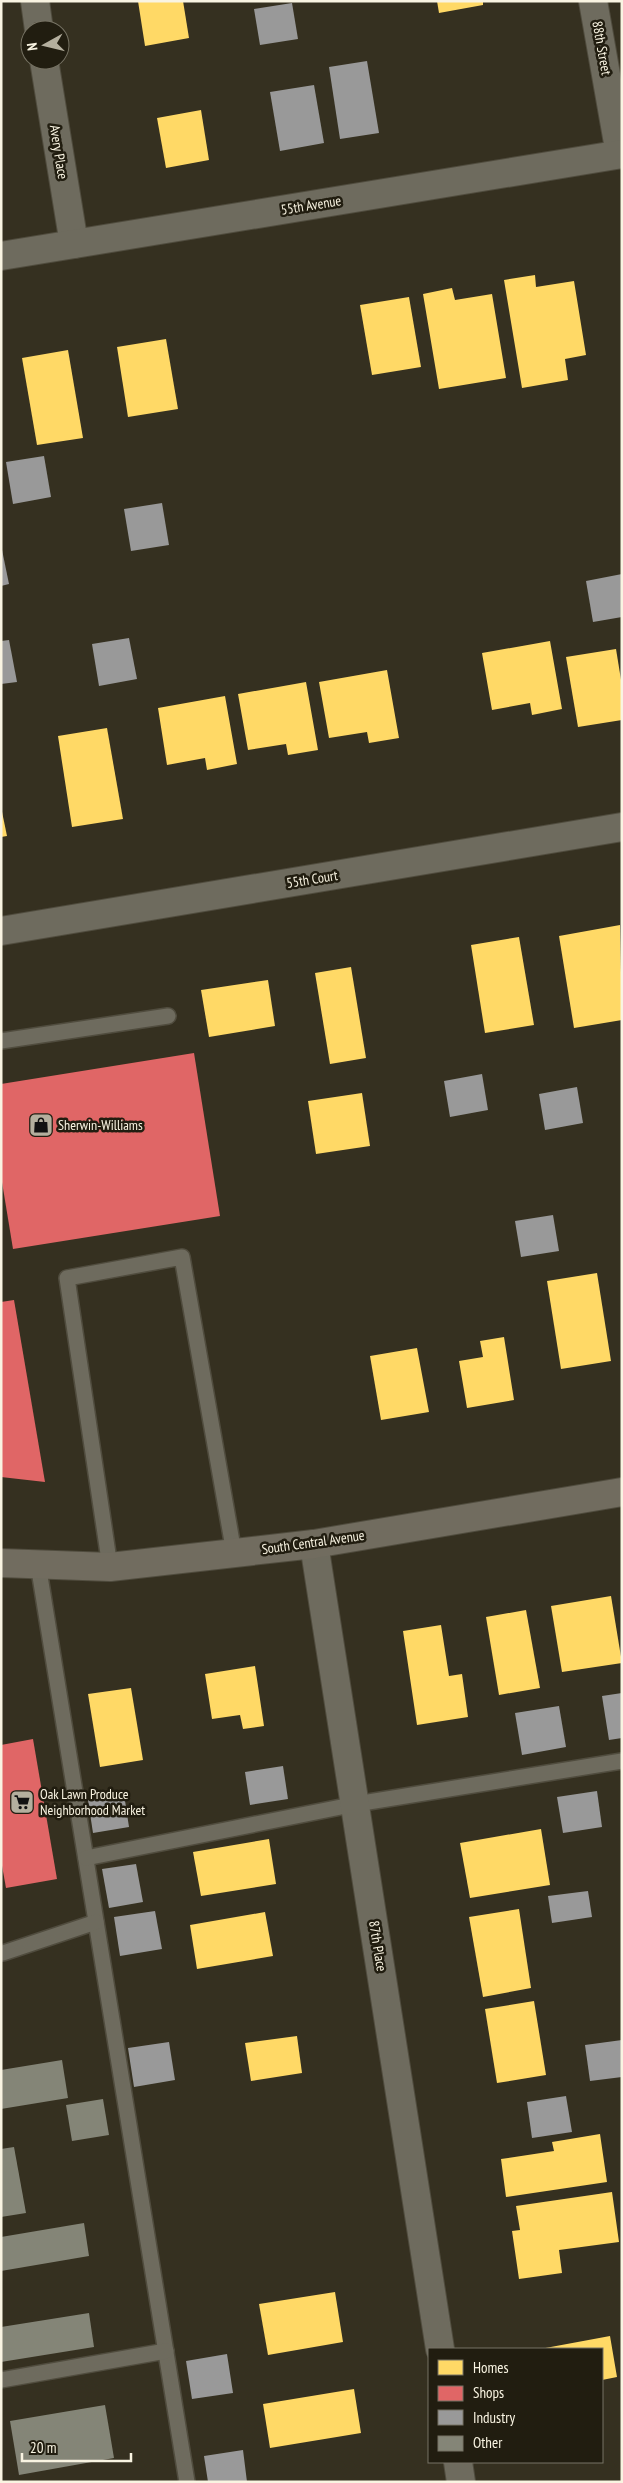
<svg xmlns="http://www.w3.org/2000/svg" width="623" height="2483" viewBox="0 0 623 2483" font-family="'PT Sans Narrow',sans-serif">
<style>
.homes{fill:#ffd966}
.shops{fill:#e06666}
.industry{fill:#999}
.building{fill:#848577}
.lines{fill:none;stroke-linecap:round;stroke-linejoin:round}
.lane-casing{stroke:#504c3e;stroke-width:18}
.street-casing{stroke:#504c3e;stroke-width:30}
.secondary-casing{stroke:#504c3e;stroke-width:30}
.lane{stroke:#6e6b5e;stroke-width:15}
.street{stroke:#6e6b5e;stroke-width:28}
.secondary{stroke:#716c5f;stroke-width:28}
.labels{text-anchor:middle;stroke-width:5;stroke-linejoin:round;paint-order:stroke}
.street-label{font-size:14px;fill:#f9f4e2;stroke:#211d10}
.poi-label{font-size:14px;fill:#f9f4e2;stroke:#211d10;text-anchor:start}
</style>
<rect width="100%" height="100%" fill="#353020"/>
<!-- homes -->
<g class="homes">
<polygon points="138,1 183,1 189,38 145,46"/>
<polygon points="437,1 483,1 483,5 439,13"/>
<polygon points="201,110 209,160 166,168 157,118"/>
<polygon points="535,275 536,287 574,281 586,355 565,359 568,380 522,388 504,280"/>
<polygon points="452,288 455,300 492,294 506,378 439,389 423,294"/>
<polygon points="409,297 421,367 372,375 360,305"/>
<polygon points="166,339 178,409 128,417 117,347"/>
<polygon points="68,350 83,438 37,445 22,358"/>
<polygon points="550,641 562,709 532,715 530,703 492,710 482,653"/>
<polygon points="616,649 622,686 622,720 578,727 566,657"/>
<polygon points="387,670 399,738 369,743 367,732 329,738 319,682"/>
<polygon points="306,682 318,750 288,755 286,744 248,750 238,694"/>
<polygon points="225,696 237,764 207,770 205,758 167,765 158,708"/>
<polygon points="107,728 123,819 72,827 58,736"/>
<polygon points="1,807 7,836 1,837"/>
<polygon points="620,925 622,1020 574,1028 559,936"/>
<polygon points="519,937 534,1025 485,1033 471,945"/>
<polygon points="351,967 366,1058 330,1064 315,973"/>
<polygon points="268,980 275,1026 209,1037 201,990"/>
<polygon points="362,1093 370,1146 316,1154 308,1101"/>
<polygon points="597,1273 611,1361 561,1369 547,1281"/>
<polygon points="504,1337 514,1400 467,1408 459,1361 483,1357 480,1341"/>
<polygon points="417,1348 429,1412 381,1420 370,1356"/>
<polygon points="611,1596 622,1663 562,1672 551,1606"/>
<polygon points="526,1610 540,1688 499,1695 486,1617"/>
<polygon points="441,1625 449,1676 462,1674 468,1717 417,1725 403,1631"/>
<polygon points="255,1666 264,1726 243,1729 240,1715 212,1719 205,1674"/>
<polygon points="131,1688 143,1760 100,1767 88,1694"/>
<polygon points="541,1829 550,1885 470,1898 460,1843"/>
<polygon points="269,1839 276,1884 201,1896 193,1852"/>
<polygon points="519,1909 531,1988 483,1997 469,1917"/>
<polygon points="265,1912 273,1956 197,1969 190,1925"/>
<polygon points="534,2001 546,2075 497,2083 485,2009"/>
<polygon points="297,2036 302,2073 251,2081 245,2043"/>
<polygon points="600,2134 607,2182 506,2197 501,2159 554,2151 552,2142"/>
<polygon points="612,2192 619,2242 559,2250 562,2273 519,2279 512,2231 520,2230 516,2206"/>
<polygon points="335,2292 343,2342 268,2355 259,2304"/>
<polygon points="610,2336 617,2377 602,2380 602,2349 540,2349"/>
<polygon points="354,2389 361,2433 270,2448 263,2404"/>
</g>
<!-- shops -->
<g class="shops">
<polygon points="194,1053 220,1216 13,1249 1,1176 1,1084"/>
<polygon points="14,1300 45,1482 1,1477 1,1302"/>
<polygon points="33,1739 57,1879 6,1888 1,1860 1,1745"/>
</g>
<!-- industry -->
<g class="industry">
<polygon points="292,3 298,39 260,45 254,9"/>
<polygon points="367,61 379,133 340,139 329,67"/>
<polygon points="314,85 324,143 280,151 270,92"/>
<polygon points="44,456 51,497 13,504 6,462"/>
<polygon points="162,503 169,545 131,551 124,509"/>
<polygon points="1,545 9,584 1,586"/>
<polygon points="622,574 622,617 593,622 586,581"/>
<polygon points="129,638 137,679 99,686 92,644"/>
<polygon points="9,640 17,682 1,684 1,641"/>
<polygon points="482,1074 488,1110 450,1117 444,1081"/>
<polygon points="577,1087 583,1123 545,1130 539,1094"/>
<polygon points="553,1215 559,1251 521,1257 515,1221"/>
<polygon points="622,1693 622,1738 609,1740 602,1696"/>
<polygon points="559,1706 566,1747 522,1755 515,1713"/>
<polygon points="283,1766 288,1799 250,1805 245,1772"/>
<polygon points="597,1791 602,1827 563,1833 557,1797"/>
<polygon points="124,1794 129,1827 93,1833 88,1800"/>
<polygon points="136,1864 143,1902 109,1908 102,1869"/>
<polygon points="588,1891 592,1917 552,1923 548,1896"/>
<polygon points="155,1911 162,1949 120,1956 114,1917"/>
<polygon points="622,2040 622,2077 590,2081 585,2045"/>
<polygon points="169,2042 175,2080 134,2087 128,2048"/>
<polygon points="566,2096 572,2132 532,2138 527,2102"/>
<polygon points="227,2354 233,2393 192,2399 186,2361"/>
<polygon points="243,2450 247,2482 208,2482 204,2456"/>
</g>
<!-- building -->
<g class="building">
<polygon points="62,2060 68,2098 1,2109 1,2070"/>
<polygon points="103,2099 109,2135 72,2141 66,2105"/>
<polygon points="14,2147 26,2213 1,2217 1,2149"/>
<polygon points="84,2223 89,2256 1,2271 1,2237"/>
<polygon points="89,2313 94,2347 1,2362 1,2327"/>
<polygon points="105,2405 114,2458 19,2475 10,2421"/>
</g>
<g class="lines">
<!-- lane casing -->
<g class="lane-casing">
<g id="lane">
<polyline points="1,1041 168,1016"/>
<polyline points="38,1564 187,2482"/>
<polyline points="110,1567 67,1278 182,1257 234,1553"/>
<polyline points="86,1858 356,1804 622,1761"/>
<polyline points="3,1953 96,1922"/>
<polyline points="1,2380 166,2351"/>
</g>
</g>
<!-- street casing -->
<g class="street-casing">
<g id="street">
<polyline points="35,1 39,30"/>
<polyline points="593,1 620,154"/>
<polyline points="44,60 74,244"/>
<polyline points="1,256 622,154"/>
<polyline points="1,931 622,827"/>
<polyline points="314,1544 440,2349"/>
<polyline points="458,2462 461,2482"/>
</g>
</g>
<!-- secondary casing -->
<g class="secondary-casing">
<polyline id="secondary" points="1,1563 110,1567 314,1544 622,1492"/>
</g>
<!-- lane -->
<use href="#lane" class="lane"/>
<!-- street -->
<use href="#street" class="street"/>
<!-- secondary -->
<use href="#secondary" class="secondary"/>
</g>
<!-- icons -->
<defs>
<g id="shop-square" transform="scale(1.25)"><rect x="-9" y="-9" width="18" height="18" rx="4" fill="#b4af9e" stroke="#211d10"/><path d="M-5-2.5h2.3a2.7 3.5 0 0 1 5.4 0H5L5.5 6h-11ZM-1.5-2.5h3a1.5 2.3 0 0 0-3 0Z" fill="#111"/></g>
<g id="supermarket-square" transform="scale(1.25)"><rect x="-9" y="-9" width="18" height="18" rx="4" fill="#b4af9e" stroke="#211d10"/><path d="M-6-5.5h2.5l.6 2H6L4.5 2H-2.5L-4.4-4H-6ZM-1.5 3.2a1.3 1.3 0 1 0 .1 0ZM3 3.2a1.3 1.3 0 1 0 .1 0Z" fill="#111"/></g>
</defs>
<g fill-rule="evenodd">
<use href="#shop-square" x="41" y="1125"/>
<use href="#supermarket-square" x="22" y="1802"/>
</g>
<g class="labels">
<!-- street labels -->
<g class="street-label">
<text transform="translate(602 48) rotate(80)" y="5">88th Street</text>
<text transform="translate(59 152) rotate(81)" y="5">Avery Place</text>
<text transform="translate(311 205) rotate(-9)" y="5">55th Avenue</text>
<text transform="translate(312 879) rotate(-9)" y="5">55th Court</text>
<text transform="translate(313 1542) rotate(-8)" y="5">South Central Avenue</text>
<text transform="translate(378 1946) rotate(81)" y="5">87th Place</text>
</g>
<!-- poi labels -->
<g class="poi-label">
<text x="58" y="1130">Sherwin-Williams</text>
<text x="40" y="1799">Oak Lawn Produce<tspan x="40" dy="16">Neighborhood Market</tspan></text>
</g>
</g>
<!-- border -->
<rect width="623" height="2483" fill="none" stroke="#f9f4e2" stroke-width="5"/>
<!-- legend -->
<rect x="428" y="2348" width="175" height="115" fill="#211d10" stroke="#777364"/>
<rect x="438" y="2360" width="25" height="15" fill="#ffd966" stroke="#777364"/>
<text x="473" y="2373" font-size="15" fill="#f9f4e2">Homes</text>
<rect x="438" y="2386" width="25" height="15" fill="#e06666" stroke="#777364"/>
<text x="473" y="2398" font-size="15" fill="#f9f4e2">Shops</text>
<rect x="438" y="2410" width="25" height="15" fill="#999999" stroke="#777364"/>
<text x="473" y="2423" font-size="15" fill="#f9f4e2">Industry</text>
<rect x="438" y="2436" width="25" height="15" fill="#848577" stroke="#777364"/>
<text x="473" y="2448" font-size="15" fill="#f9f4e2">Other</text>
<!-- north arrow -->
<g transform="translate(45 45) rotate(262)"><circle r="24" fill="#211d10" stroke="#777364"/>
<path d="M0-4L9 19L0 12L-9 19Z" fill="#b4af9e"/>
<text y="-8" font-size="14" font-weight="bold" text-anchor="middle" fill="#f9f4e2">N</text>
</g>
<!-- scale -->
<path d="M22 2453v8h109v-8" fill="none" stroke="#f9f4e2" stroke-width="2.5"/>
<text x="30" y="2453" font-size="15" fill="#f9f4e2" stroke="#211d10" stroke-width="4" paint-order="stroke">20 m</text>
</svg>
